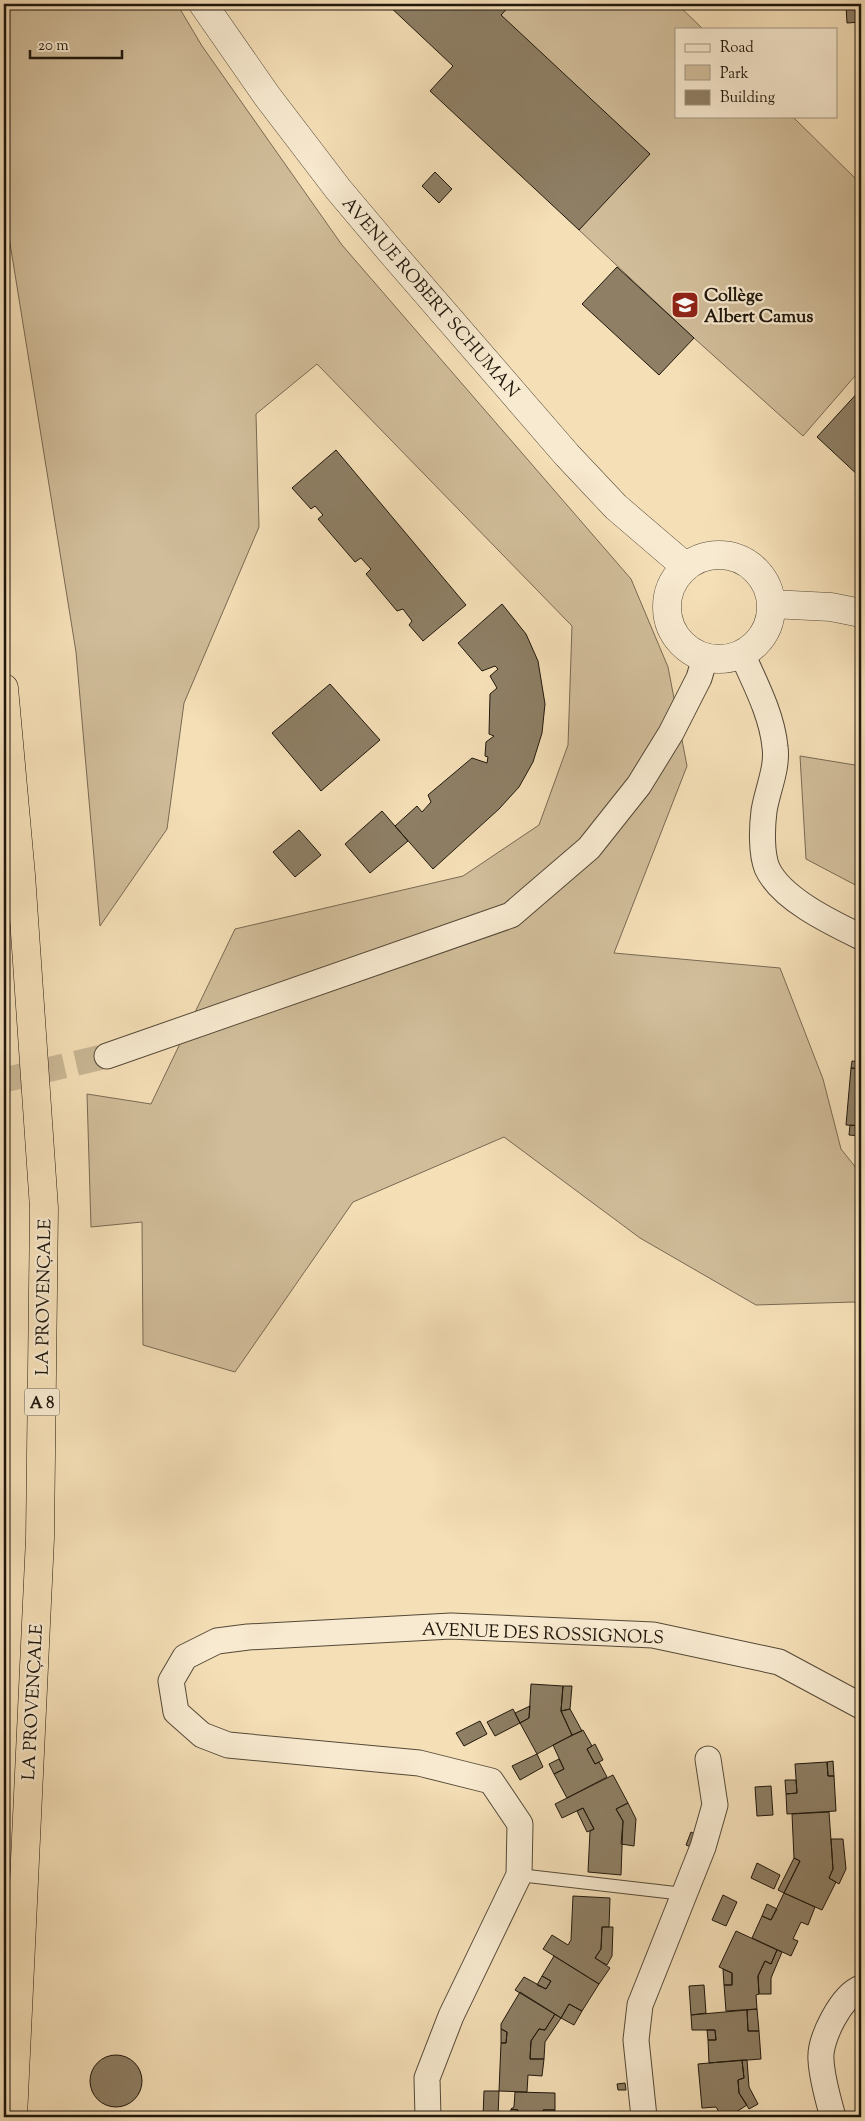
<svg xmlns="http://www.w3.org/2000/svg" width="865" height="2121" viewBox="0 0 865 2121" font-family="'Sorts Mill Goudy',serif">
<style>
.green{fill:#d1bd9a;stroke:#786a53}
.building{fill:#8e7f65;stroke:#1f170c}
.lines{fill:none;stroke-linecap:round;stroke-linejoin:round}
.minor-tunnel{stroke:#cab795;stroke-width:25;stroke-dasharray:25 12;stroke-linecap:butt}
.service-casing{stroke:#544937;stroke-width:14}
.minor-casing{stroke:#544937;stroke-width:27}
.tertiary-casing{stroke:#544937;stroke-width:29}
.motorway-casing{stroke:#1f170c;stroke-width:29}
.service{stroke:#f8ead0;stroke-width:12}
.minor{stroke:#f8ead0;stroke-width:25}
.tertiary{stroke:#f8ead0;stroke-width:28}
.motorway{stroke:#f5dfb7;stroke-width:28}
.labels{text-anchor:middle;stroke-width:4.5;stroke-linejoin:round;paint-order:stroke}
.shield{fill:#f8ead0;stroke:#605647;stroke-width:1}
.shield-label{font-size:16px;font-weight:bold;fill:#1f170c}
.poi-label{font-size:18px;font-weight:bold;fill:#1f170c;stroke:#f8ead0;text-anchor:start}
.street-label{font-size:18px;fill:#1f170c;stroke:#f8ead0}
</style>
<rect width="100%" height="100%" fill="#f5dfb7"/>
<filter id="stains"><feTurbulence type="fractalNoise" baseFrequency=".004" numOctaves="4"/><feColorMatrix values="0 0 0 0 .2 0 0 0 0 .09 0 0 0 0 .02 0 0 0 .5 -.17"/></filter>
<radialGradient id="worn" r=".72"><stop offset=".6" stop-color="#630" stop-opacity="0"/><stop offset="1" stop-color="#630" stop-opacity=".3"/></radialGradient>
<path class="green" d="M 4,4 L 177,4 L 202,46 L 342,245 L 631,579 L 668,667 L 687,766 L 614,953 L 780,968 L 823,1079 L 841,1149 L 861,1174 L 861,1307 L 854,1302 L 756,1305 L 640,1238 L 504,1137 L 353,1202 L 235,1372 L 143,1345 L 142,1222 L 91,1227 L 87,1094 L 151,1104 L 235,929 L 463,876 L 539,825 L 568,745 L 572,626 L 317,364 L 256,414 L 259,527 L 184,703 L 167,829 L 100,926 L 76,652 L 4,206 Z
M 511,4 L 677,4 L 703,29 L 676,29 L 676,116 L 792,116 L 861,184 L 861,369 L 803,436 L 694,338 L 579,230 L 501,15 Z
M 800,756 L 861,766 L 861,888 L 806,859 Z"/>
<path class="building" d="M 387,4 L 511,4 L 501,15 L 650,154 L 579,230 L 430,91 L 453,66 Z
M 844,4 L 861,4 L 861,22 L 847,23 L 846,6 Z
M 435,172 L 452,189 L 439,203 L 422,186 Z
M 617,267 L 694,338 L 659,375 L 582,304 Z
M 861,389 L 861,478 L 817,437 Z
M 336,450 L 466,605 L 423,641 L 409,625 L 412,621 L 403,609 L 397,611 L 366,574 L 371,569 L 361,558 L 355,562 L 318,519 L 323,515 L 315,506 L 311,509 L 292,488 Z
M 502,604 L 526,634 L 538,661 L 545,704 L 542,733 L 533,762 L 519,787 L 499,809 L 433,869 L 395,826 L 417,806 L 422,812 L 431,802 L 428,795 L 472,758 L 487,763 L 488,757 L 485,756 L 486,742 L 494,736 L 489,734 L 490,694 L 497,688 L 490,676 L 498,669 L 495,666 L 482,671 L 458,643 Z
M 330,684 L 380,740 L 321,791 L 272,733 Z
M 382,811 L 408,841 L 370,873 L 345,844 Z
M 299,830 L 321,855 L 295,877 L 273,852 Z
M 852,1061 L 861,1062 L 861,1069 L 851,1068 Z
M 851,1068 L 861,1069 L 861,1126 L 846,1125 Z
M 850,1125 L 861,1126 L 861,1136 L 849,1135 Z
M 531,1684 L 563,1686 L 561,1711 L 572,1735 L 537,1754 L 520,1723 L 529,1718 Z
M 563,1686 L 572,1686 L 570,1709 L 561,1711 Z
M 530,1706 L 529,1718 L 520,1723 L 515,1713 Z
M 513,1709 L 520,1723 L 495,1736 L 487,1722 Z
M 570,1709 L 582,1731 L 572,1735 L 561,1711 Z
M 480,1721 L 487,1734 L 464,1746 L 456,1733 Z
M 583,1730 L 592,1746 L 587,1749 L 595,1764 L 599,1762 L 607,1777 L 567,1798 L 554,1774 L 564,1769 L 553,1745 Z
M 595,1744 L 603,1760 L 595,1764 L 587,1749 Z
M 537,1754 L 543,1767 L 520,1780 L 512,1766 Z
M 559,1759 L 564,1769 L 554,1774 L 549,1764 Z
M 833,1761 L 834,1776 L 828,1776 L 827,1762 Z
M 827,1762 L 828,1776 L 834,1776 L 836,1811 L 787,1814 L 786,1794 L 797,1793 L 795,1764 Z
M 613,1775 L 628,1803 L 616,1809 L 623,1821 L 621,1875 L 588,1872 L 590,1831 L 594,1829 L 583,1808 L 562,1818 L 555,1804 Z
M 785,1780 L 796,1780 L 797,1793 L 786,1794 Z
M 771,1786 L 773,1815 L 757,1816 L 755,1787 Z
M 628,1803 L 636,1819 L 634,1846 L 621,1844 L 623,1821 L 616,1809 Z
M 583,1808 L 594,1829 L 587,1832 L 577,1811 Z
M 829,1812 L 833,1869 L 829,1878 L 836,1882 L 822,1910 L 784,1893 L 800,1861 L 794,1858 L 792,1814 Z
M 691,1832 L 697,1835 L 691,1847 L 686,1845 Z
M 831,1839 L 843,1839 L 846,1869 L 839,1884 L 829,1878 L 833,1869 Z
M 794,1858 L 800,1861 L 784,1893 L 778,1890 Z
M 757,1863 L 780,1875 L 774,1889 L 751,1878 Z
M 784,1893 L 815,1907 L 808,1925 L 801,1922 L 793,1939 L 798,1941 L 791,1956 L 752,1938 L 762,1916 L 771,1920 Z
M 723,1895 L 737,1902 L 726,1926 L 712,1920 Z
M 573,1896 L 610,1898 L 609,1927 L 602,1927 L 601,1949 L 595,1958 L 610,1968 L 599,1984 L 543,1949 L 552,1935 L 568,1945 L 571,1940 Z
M 767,1904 L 777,1909 L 771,1920 L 762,1916 Z
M 602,1927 L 613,1927 L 612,1956 L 607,1965 L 595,1958 L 601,1949 Z
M 736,1931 L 777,1950 L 771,1964 L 765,1961 L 758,1976 L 759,1994 L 756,1995 L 757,2009 L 726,2011 L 724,1985 L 732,1985 L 732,1973 L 719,1967 Z
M 777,1950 L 782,1952 L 771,1978 L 771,1994 L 759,1994 L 758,1976 L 765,1961 L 771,1964 Z
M 554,1956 L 599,1984 L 582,2011 L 569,2004 L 561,2018 L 515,1990 L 524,1977 L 546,1989 L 551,1981 L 542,1976 Z
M 723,1969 L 732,1973 L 732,1985 L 724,1985 Z
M 542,1976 L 551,1981 L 546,1989 L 537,1985 Z
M 704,1985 L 706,2013 L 691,2015 L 689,1986 Z
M 520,1992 L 555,2014 L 545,2030 L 539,2029 L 531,2041 L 530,2059 L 544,2059 L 542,2076 L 528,2075 L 527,2092 L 499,2091 L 501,2043 L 506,2043 L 507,2032 L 501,2029 L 501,2024 Z
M 569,2004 L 582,2011 L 574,2025 L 561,2018 Z
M 757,2009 L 759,2031 L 748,2031 L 747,2010 Z
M 747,2010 L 748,2031 L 759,2031 L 761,2059 L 709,2063 L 708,2040 L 716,2040 L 715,2030 L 692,2030 L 691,2015 Z
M 555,2014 L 561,2018 L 545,2042 L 544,2059 L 530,2059 L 531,2041 L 539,2029 L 545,2030 Z
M 501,2029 L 507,2032 L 506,2043 L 501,2043 Z
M 707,2030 L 715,2030 L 716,2040 L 708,2040 Z
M90 2081a26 26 0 1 1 52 0a26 26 0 1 1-52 0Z
M 742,2060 L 744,2078 L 738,2080 L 739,2093 L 747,2105 L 728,2117 L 722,2117 L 716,2107 L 702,2108 L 698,2064 Z
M 742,2060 L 747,2060 L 749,2087 L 758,2104 L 749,2109 L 739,2093 L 738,2080 L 744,2078 Z
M 861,2067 L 861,2086 L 857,2068 Z
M 625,2083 L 626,2090 L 618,2090 L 617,2084 Z
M 484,2091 L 499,2091 L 498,2117 L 483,2117 Z
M 515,2092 L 555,2093 L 555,2110 L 543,2110 L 543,2117 L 517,2117 L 518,2110 L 511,2109 L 514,2107 Z
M 511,2109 L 518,2110 L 517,2117 L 510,2117 Z
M 543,2110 L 555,2110 L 554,2117 L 543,2117 Z"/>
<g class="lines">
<path class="minor-tunnel" d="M 4,1080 L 107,1056"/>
<defs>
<path id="service" d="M 519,1875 L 684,1894"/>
<path id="minor" d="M 742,654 C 755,683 772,715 775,747 C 778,768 767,791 764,811 C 762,827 761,853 767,868 C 781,899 832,923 861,937
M 107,1056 L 511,915 L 589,848 L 639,785 L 671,733 L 699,678 L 705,658
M 428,2117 L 427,2078 L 451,2016 L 519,1875 L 520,1824 L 491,1781 L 419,1763 L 228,1745 L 202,1735 L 176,1712 L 171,1681 L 185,1657 L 217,1641 L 248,1637 L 451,1626 L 653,1635 L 779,1662 L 861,1706
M 644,2117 L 636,2040 L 640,2005 L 703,1847 L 715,1805 L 708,1759
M 833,2117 C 828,2099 822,2079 821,2060 C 819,2039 842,1995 861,1988"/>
<path id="tertiary" d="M 203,4 L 267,96 L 338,189 L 392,253 L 567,455 L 616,507 L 686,567
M667 607a52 52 0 1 1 104 0a52 52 0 1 1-104 0Z
M 771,604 L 831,607 L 861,613"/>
<path id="motorway" d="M 4,688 L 21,875 L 44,1208 L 40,1538 L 13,2117"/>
</defs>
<use href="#service" class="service-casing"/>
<use href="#minor" class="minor-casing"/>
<use href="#tertiary" class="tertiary-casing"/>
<use href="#motorway" class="motorway-casing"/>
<use href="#service" class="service"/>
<use href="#minor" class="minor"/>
<use href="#tertiary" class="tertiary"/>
<use href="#motorway" class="motorway"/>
</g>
<defs>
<symbol id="school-square" viewBox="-11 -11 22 22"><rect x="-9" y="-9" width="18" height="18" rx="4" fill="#8f2418" stroke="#f8ead0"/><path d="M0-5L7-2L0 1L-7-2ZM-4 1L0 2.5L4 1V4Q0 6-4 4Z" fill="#fff"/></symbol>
</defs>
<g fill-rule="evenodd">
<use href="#school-square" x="669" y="289" width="32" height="32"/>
</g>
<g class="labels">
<rect class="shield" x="24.5" y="1388.5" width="35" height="27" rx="4"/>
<g class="shield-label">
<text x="42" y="1408">A 8</text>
</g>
<g class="poi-label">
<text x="704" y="301">Collège<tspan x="704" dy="21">Albert Camus</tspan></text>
</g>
<g class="street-label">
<text transform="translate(431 297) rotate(49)" y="6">AVENUE ROBERT SCHUMAN</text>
<text transform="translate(43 1297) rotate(-89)" y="6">LA PROVENÇALE</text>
<text transform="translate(543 1633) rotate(2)" y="6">AVENUE DES ROSSIGNOLS</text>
<text transform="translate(32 1702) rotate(-87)" y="6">LA PROVENÇALE</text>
</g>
</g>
<rect width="865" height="2121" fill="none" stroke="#f5dfb7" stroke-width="20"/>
<rect x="5" y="5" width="855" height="2111" fill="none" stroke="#1f170c" stroke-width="2.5"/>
<rect x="10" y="10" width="845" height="2101" fill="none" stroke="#1f170c"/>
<rect x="675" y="28" width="162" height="90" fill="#f8ead0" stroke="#a19682"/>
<rect x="685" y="44" width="25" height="8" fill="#f8ead0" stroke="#a19682"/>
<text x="720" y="52" font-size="15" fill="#1f170c">Road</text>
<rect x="685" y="65" width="25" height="15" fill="#d1bd9a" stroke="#a19682"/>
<text x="720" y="78" font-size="15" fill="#1f170c">Park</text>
<rect x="685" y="90" width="25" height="15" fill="#8e7f65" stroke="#a19682"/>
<text x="720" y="102" font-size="15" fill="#1f170c">Building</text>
<path d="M30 50v8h92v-8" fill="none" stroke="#1f170c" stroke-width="2.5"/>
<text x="38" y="50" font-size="15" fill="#1f170c" stroke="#f8ead0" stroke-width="4" paint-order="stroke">20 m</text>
<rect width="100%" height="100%" filter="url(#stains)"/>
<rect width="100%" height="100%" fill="url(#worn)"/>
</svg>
